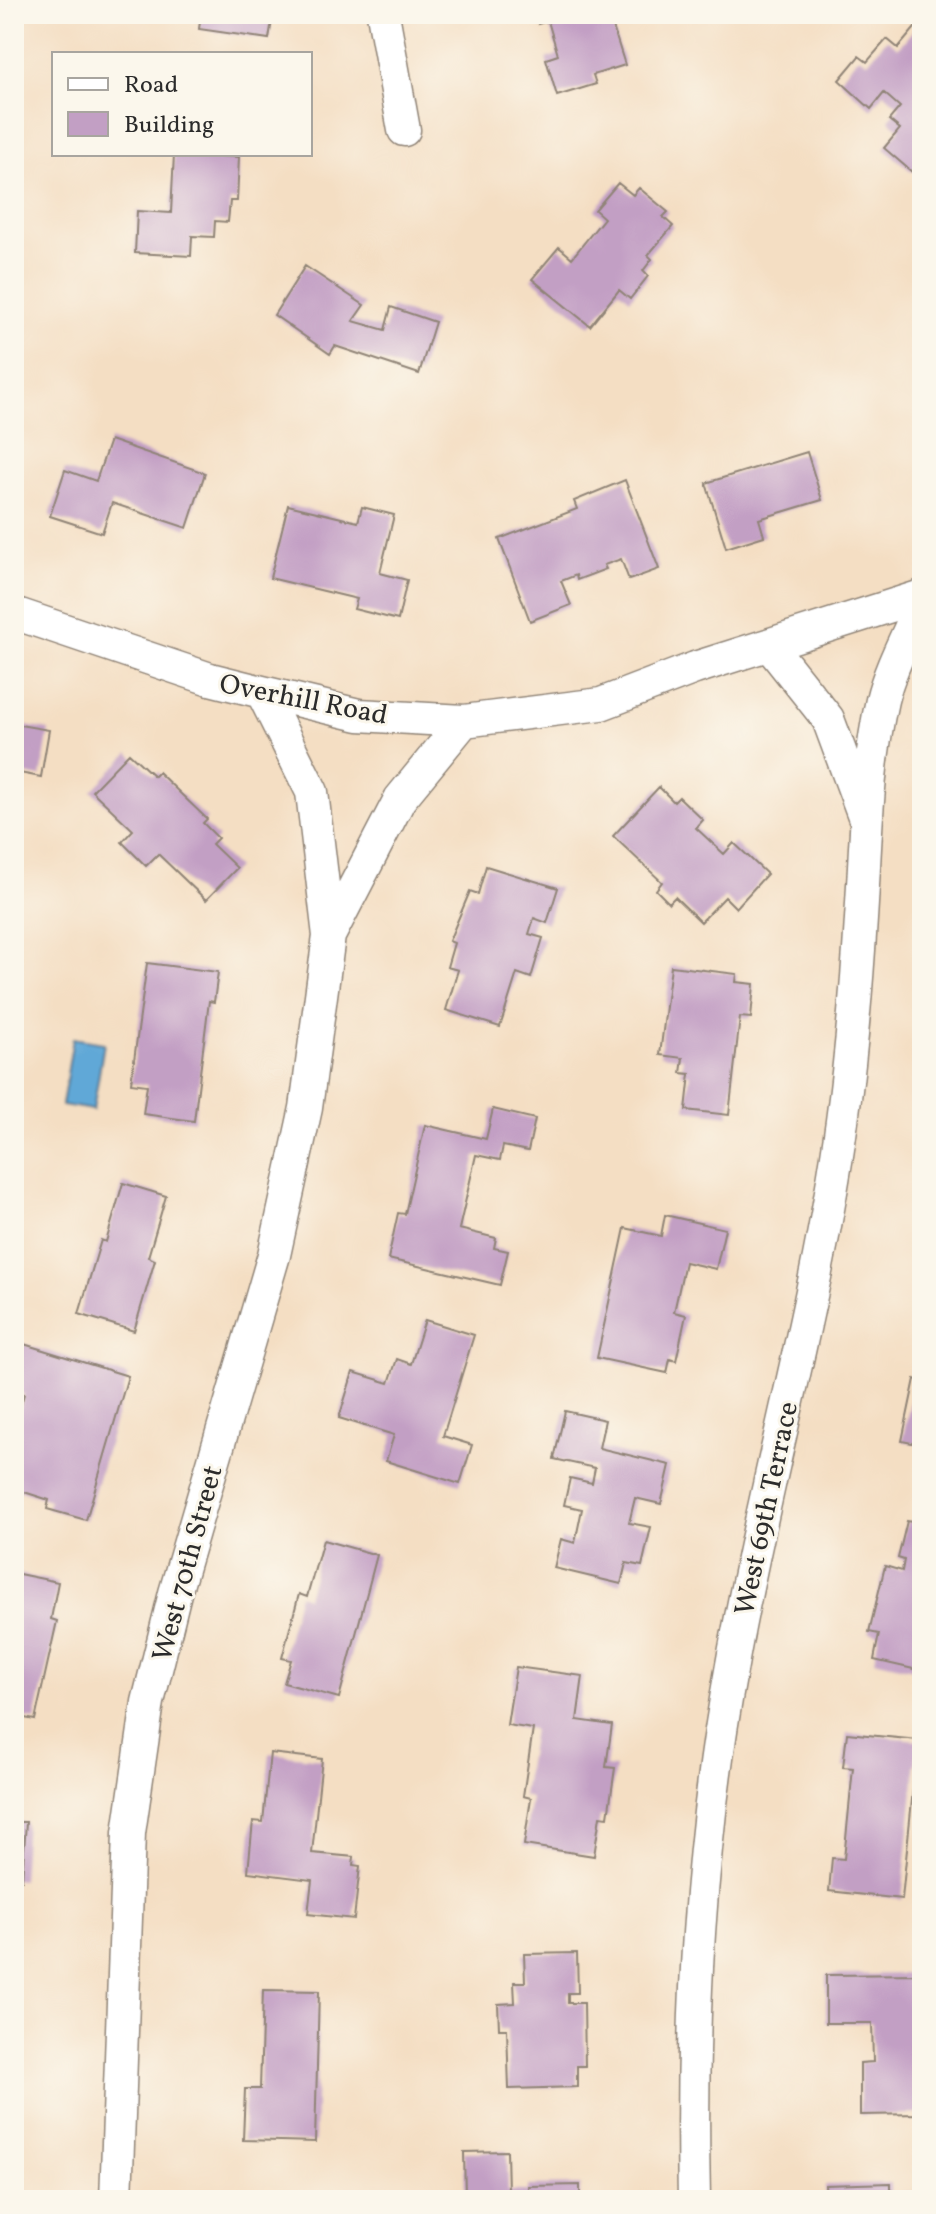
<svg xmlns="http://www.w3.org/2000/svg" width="936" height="2214" viewBox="0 0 936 2214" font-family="Vollkorn,serif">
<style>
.water{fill:#61a8d7;stroke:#466a81;stroke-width:2}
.building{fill:#c29fc4}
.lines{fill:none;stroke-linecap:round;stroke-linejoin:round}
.street-casing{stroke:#908477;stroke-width:35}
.street{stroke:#fff;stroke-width:32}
.labels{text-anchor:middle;stroke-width:6;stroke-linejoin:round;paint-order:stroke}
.street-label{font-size:28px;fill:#2b2b2b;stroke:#fbf7ec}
</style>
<rect width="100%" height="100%" fill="#fbf7ec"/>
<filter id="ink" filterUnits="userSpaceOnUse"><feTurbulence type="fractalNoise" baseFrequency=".0125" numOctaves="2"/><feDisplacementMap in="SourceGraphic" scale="16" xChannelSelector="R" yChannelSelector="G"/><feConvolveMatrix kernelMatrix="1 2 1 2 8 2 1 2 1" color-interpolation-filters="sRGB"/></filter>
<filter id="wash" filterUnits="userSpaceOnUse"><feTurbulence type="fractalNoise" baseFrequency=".006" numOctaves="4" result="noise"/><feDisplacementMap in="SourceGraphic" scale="32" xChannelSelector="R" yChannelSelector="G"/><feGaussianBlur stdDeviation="1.8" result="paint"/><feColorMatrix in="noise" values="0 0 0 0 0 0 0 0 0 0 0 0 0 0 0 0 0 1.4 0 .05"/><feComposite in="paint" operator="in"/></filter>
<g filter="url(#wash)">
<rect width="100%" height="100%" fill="#f4dec3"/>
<path class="water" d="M 73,1038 L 104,1043 L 93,1110 L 62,1105 Z"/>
<g id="blocks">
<path class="building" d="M 201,14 L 273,14 L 269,39 L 199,29 Z
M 535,14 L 609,14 L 625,65 L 593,75 L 596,84 L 557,96 L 546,59 L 558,55 L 548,21 L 538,24 Z
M 919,23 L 922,26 L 922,160 L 912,172 L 884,148 L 900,129 L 889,120 L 900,107 L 884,93 L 871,109 L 839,80 L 859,56 L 867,62 L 887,39 L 898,48 Z
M 174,154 L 239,157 L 237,201 L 230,201 L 228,222 L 215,221 L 214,237 L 192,236 L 191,256 L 135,253 L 137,211 L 171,213 Z
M 618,183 L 633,195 L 639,188 L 668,212 L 663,217 L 673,226 L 648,255 L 652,259 L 643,271 L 648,276 L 630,299 L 619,290 L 590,326 L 532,279 L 559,247 L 572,258 L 604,218 L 595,210 Z
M 305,266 L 364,305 L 353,321 L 385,330 L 391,307 L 435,322 L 419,374 L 335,346 L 330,354 L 274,315 Z
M 14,386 L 22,410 L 16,410 L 20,424 L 14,426 Z
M 110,440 L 205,473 L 187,528 L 112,503 L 102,533 L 50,516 L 65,470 L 96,481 Z
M 807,452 L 822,500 L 759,519 L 764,536 L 726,548 L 706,483 Z
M 625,480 L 659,569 L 629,580 L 621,559 L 604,565 L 606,569 L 577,580 L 576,575 L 561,581 L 571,605 L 530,621 L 499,539 L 577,509 L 574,501 Z
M 288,505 L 358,522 L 362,507 L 394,515 L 380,573 L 407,580 L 398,620 L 354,609 L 357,599 L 270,578 Z
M 14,724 L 49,730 L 41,777 L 14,772 Z
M 129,753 L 154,776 L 158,772 L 207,819 L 203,823 L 218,838 L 212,844 L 237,868 L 206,900 L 158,854 L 146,866 L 122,842 L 133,830 L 92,791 Z
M 659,787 L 674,802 L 679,797 L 703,820 L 696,828 L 724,854 L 734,843 L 767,874 L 736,908 L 725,897 L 701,922 L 675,897 L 669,903 L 656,890 L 662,882 L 613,836 Z
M 486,866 L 558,888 L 547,923 L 534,918 L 529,934 L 543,938 L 531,978 L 517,973 L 500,1027 L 446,1010 L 458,970 L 447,967 L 454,943 L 449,941 L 470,891 L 478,894 Z
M 147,963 L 218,972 L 214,1002 L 209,1001 L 194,1121 L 143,1114 L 147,1085 L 131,1083 Z
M 671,966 L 737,974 L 736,982 L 754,984 L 751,1018 L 740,1017 L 729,1115 L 686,1110 L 690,1074 L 681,1073 L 683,1058 L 660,1055 Z
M 493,1109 L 535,1119 L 528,1151 L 503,1146 L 500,1160 L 476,1155 L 459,1229 L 496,1238 L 494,1248 L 508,1251 L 500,1285 L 388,1259 L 398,1213 L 405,1214 L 425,1125 L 486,1139 Z
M 123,1183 L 166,1196 L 148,1257 L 155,1260 L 134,1331 L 79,1314 L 101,1240 L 106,1242 Z
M 665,1215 L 725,1229 L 716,1269 L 685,1262 L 674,1312 L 686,1315 L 676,1361 L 670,1359 L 667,1373 L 597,1358 L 625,1228 L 661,1236 Z
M 425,1320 L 474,1335 L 443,1436 L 472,1445 L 460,1484 L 386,1461 L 394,1435 L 339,1418 L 353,1372 L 389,1383 L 397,1359 L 411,1364 Z
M 14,1341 L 128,1376 L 86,1520 L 47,1509 L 49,1500 L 18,1490 L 14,1502 L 14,1429 L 24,1394 L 14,1391 Z
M 915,1379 L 922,1381 L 922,1445 L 902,1441 Z
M 565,1411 L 605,1420 L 599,1448 L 670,1465 L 661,1504 L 635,1498 L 629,1523 L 651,1527 L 642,1566 L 626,1563 L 621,1584 L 554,1568 L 561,1539 L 575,1543 L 582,1509 L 564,1505 L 570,1478 L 592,1483 L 595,1468 L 554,1459 Z
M 907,1521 L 922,1524 L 922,1671 L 874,1660 L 879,1634 L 869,1632 L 885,1566 L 902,1571 L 904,1560 L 898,1558 Z
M 323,1540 L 377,1555 L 339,1698 L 284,1683 L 291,1660 L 282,1658 L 299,1594 L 307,1597 Z
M 14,1573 L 58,1582 L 51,1619 L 57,1621 L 35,1720 L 14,1716 Z
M 516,1667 L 583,1676 L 577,1720 L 612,1725 L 606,1767 L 615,1768 L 608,1817 L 600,1816 L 594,1856 L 524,1845 L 531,1798 L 523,1796 L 533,1729 L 507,1725 Z
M 847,1733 L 918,1740 L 902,1899 L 829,1891 L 832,1858 L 844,1859 L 853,1768 L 843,1767 Z
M 270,1753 L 322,1759 L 312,1853 L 354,1857 L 353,1865 L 360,1866 L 354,1919 L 308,1914 L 312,1880 L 248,1872 L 253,1821 L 263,1822 Z
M 14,1822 L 26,1822 L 22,1880 L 14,1879 Z
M 577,1953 L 578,1993 L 568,1993 L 568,2003 L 584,2003 L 585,2066 L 577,2066 L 577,2087 L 509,2089 L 507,2029 L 499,2029 L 498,2004 L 515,2003 L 514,1982 L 525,1982 L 524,1954 Z
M 922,1974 L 922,2114 L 860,2115 L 860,2063 L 873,2062 L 872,2023 L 826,2023 L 826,1975 Z
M 263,1990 L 319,1991 L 315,2142 L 243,2140 L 245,2089 L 260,2089 Z
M 507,2151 L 508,2191 L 528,2191 L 528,2186 L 580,2185 L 580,2200 L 496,2200 L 496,2195 L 465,2195 L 464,2152 Z
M 891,2183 L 891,2200 L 826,2200 L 825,2185 Z
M 901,2192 L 922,2192 L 922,2200 L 901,2200 Z
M 242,2193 L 309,2195 L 309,2200 L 241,2200 Z"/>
</g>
</g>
<g filter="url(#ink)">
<use href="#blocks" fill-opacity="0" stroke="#908477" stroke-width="2"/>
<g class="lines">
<defs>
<path id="street" d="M 383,14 L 404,130
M 14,613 L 210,679 L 254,690 L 359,715 L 464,721 L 601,704 L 695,668 L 922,596
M 770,646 L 828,719 L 864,816
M 262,692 L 312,792 L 329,936
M 116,2200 L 129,1833 L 148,1702 L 175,1593 L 274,1255 L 306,1108 L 329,936 L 400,799 L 464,721
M 694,2200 C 690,2018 699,1844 732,1665 C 764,1483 817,1305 842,1121 C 851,1055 857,986 861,919 C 866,845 866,772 882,700 C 890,667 909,633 922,602"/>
</defs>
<use href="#street" class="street-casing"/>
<use href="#street" class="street"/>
</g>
</g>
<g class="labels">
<g class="street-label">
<text transform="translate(304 698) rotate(11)" y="10">Overhill Road</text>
<text transform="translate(765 1508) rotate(-78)" y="10">West 69th Terrace</text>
<text transform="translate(186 1563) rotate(-75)" y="10">West 70th Street</text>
</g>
</g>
<rect width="936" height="2214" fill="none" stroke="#fbf7ec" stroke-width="48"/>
<rect x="52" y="52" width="260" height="104" fill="#fbf7ec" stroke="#a8a59f" stroke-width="2"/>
<rect x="68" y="78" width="40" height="12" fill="#ffffff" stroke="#a8a59f" stroke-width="2"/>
<text x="124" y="92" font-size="24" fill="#2b2b2b">Road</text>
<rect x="68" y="112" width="40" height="24" fill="#c29fc4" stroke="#a8a59f" stroke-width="2"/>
<text x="124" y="132" font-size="24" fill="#2b2b2b">Building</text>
</svg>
